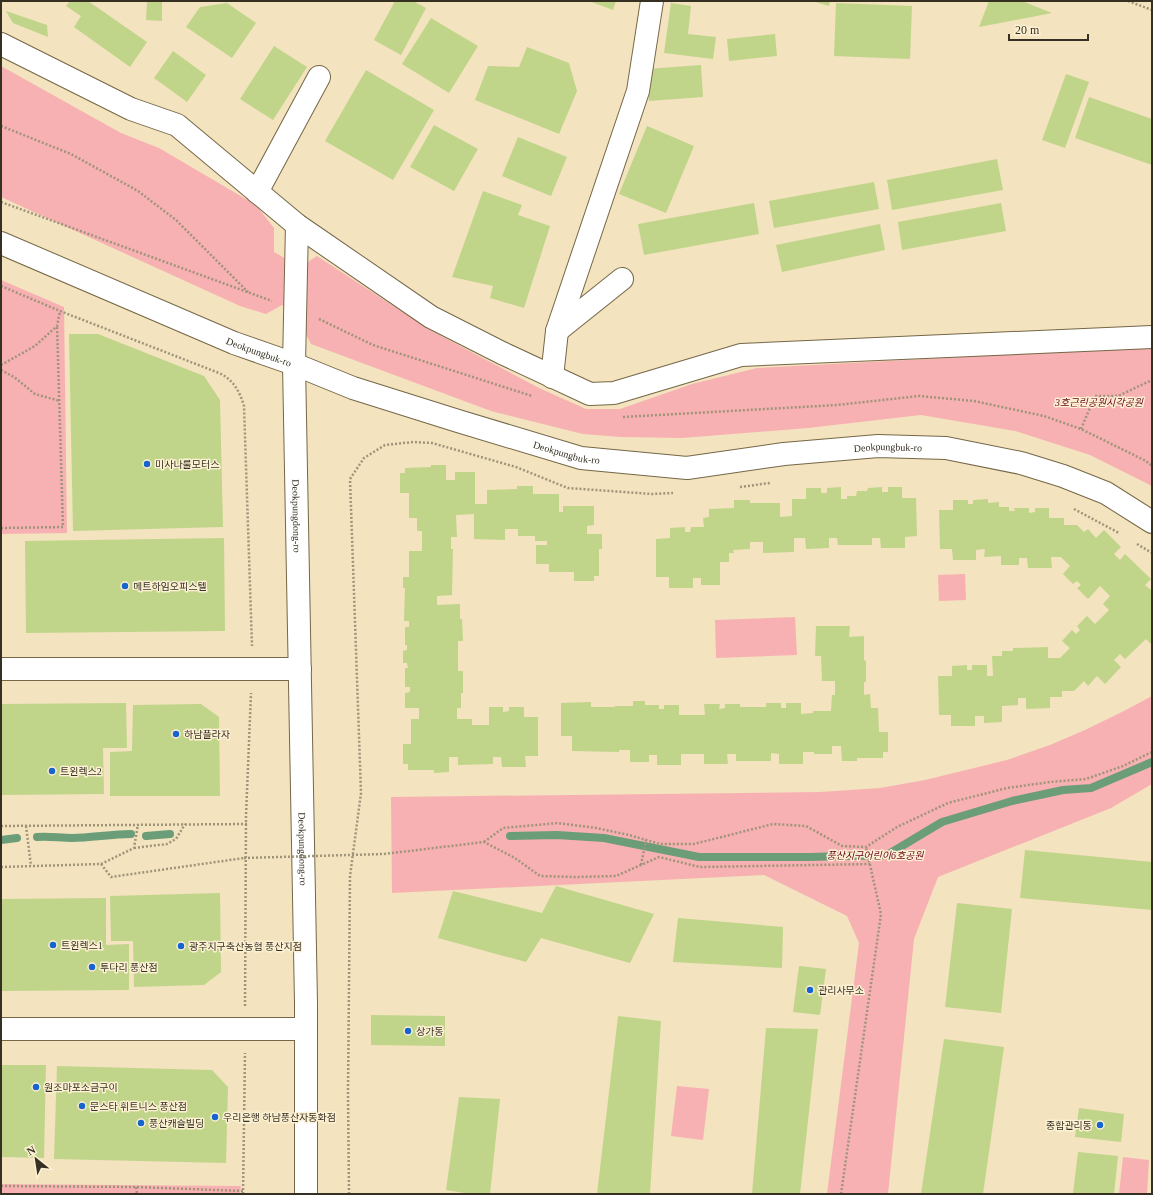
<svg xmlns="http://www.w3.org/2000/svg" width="1153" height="1195" viewBox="0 0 1153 1195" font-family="'Times New Roman','Noto Sans KR',serif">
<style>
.green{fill:#f8b1b2}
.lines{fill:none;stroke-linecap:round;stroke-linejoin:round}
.stream{stroke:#6a9d78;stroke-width:8}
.building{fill:#c0d58a}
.minor-casing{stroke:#756747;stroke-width:24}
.path{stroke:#9f947a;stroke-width:2.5;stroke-dasharray:2 2;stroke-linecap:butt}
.minor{stroke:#fff;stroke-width:22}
.path-bridge{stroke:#9f947a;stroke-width:2.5;stroke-dasharray:2 2;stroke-linecap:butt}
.poi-dot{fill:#1764ce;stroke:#fdf1d4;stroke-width:1.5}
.labels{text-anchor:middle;stroke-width:3;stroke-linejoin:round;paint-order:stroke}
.street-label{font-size:10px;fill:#363022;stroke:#fdf1d4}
.park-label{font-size:10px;font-style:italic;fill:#650017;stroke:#fdf1d4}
.poi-label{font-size:10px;fill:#363022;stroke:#fdf1d4;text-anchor:start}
</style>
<rect width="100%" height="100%" fill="#f3e3bf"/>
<path class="green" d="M 1,66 L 121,133 L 159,148 L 256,205 L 274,228 L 274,252 L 300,267 L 317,256 L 430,330 L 539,388 L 586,409 L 620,409 L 692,384 L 757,368 L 1152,347 L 1152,486 L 1090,455 L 1015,431 L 921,415 L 808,428 L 682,438 L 621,437 L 583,434 L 491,411 L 311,344 L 298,319 L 282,305 L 266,314 L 240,306 L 1,197 Z
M 1,280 L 64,307 L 67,533 L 1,534 Z
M 965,574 L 966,600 L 939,601 L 938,575 Z
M 795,617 L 797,655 L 716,658 L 715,620 Z
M 1152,696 L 1152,784 L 1111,808 L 938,877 L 914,939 L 888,1194 L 827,1194 L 859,943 L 847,916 L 764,875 L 392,893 L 391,797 L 820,792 L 880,788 L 925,780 L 1007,760 L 1050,745 L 1085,730 L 1124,711 Z
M 677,1086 L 709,1089 L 703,1140 L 671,1136 Z
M 1123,1157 L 1149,1160 L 1147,1194 L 1119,1194 Z
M 1,1184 L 241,1186 L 240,1194 L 1,1194 Z"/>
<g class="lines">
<path class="stream" d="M 146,836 L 170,834
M 510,836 L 557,835 L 604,838 L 699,857 L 809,857 L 887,855 L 942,822 L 1012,801 L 1063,790 L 1091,788 L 1152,762
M 37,837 C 49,836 60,838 72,838 C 91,838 111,834 131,834
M 1,840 L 17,838"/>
</g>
<path class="building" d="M 70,1 L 88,1 L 147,42 L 130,67 L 74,27 L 81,16 L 66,6 Z
M 147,1 L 162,1 L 162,21 L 146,20 Z
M 395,1 L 413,1 L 426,8 L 401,55 L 374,40 Z
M 589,1 L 616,1 L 613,10 Z
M 812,1 L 830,1 L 829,6 Z
M 989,1 L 1022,1 L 1052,13 L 979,27 Z
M 227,3 L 256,23 L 232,58 L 186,27 L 200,7 Z
M 671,3 L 691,6 L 688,34 L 716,37 L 713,59 L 664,53 Z
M 836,3 L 912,6 L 910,59 L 834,56 Z
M 6,11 L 47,25 L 48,37 L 13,23 Z
M 431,18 L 478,46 L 449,93 L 402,64 Z
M 775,34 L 777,56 L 729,61 L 727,39 Z
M 274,46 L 307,67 L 273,120 L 240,99 Z
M 527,47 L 569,63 L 577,91 L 559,134 L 475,100 L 488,66 L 519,67 Z
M 173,51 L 206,75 L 187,102 L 154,78 Z
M 701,65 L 703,97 L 649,101 L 647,69 Z
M 366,70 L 434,110 L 393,180 L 325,141 Z
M 1066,74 L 1089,82 L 1065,148 L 1042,140 Z
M 1089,97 L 1152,119 L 1152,165 L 1075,138 Z
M 434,125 L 478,149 L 454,191 L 410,167 Z
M 647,126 L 694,146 L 666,213 L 619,194 Z
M 518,137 L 567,157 L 551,196 L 502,176 Z
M 997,159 L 1003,190 L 892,210 L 887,180 Z
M 874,182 L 879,209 L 774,228 L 769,201 Z
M 483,191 L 522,205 L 518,215 L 550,226 L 524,308 L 490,298 L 493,286 L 452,277 Z
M 754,203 L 759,234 L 644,255 L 638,224 Z
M 1001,203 L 1006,231 L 902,250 L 898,222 Z
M 880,224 L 885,250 L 782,272 L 776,245 Z
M 69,334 L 98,334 L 204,376 L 220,400 L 223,527 L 73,531 Z
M 431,465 L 446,465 L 446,480 L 455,480 L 455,472 L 475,472 L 475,504 L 487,504 L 487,490 L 517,489 L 517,486 L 533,486 L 533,494 L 559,494 L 559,512 L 563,512 L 563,506 L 594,506 L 594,525 L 587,526 L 587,534 L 602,534 L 602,549 L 599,549 L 599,576 L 594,576 L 594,581 L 574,581 L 574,572 L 549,572 L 549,564 L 536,564 L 536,545 L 547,545 L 547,541 L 535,541 L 535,536 L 518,536 L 518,529 L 505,529 L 505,540 L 474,539 L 474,514 L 456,515 L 457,537 L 451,537 L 451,549 L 453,549 L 452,595 L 437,596 L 437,605 L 460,604 L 460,619 L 462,619 L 463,641 L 458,641 L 458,671 L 463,671 L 463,693 L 461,693 L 461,708 L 457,708 L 457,719 L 472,719 L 472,725 L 489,725 L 489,707 L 503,707 L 503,712 L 509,711 L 509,707 L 524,707 L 524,717 L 538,717 L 538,756 L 525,756 L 526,767 L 502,767 L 501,757 L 493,757 L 493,764 L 458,765 L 458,757 L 449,757 L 449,772 L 434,773 L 434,770 L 408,770 L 408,764 L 403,764 L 403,744 L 411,744 L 411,719 L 419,719 L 419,708 L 405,708 L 405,693 L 410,692 L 410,687 L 405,687 L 405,668 L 408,668 L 407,663 L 403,663 L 403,651 L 407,650 L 407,645 L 405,645 L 405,627 L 409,627 L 409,621 L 404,621 L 405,588 L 403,588 L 403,577 L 409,577 L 409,551 L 422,551 L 422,531 L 417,531 L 417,518 L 409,518 L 409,493 L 400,493 L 400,473 L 405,473 L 405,468 L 431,467 Z
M 841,487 L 841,499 L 847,499 L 847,496 L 856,496 L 857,491 L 867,491 L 868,488 L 882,487 L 882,492 L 888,492 L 888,487 L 902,487 L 902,498 L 916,498 L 917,536 L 905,537 L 905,548 L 881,548 L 880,538 L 872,538 L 872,545 L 838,545 L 837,538 L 829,538 L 829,548 L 806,549 L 805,538 L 794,538 L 794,552 L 763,553 L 763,542 L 750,542 L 750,549 L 733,550 L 734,553 L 729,553 L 729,562 L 720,562 L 720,585 L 701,585 L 701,578 L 693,578 L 693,588 L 669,588 L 669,577 L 656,577 L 656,539 L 670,538 L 670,528 L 685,527 L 685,532 L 690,532 L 691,527 L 704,527 L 703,518 L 709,517 L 709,509 L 734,508 L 734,500 L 750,500 L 750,503 L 780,503 L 780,517 L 792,516 L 792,499 L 806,499 L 806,488 L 821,488 L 821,493 L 827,493 L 827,488 Z
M 988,499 L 988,503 L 999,502 L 999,507 L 1009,507 L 1009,511 L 1015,511 L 1014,508 L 1029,508 L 1029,513 L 1035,512 L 1035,508 L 1049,508 L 1049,518 L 1064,518 L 1064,525 L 1077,525 L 1084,532 L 1088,529 L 1096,538 L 1104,530 L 1121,547 L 1114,554 L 1120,560 L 1125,554 L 1151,579 L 1145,585 L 1152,591 L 1152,645 L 1146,639 L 1125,659 L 1120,654 L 1114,660 L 1121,667 L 1105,684 L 1097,676 L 1088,686 L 1084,681 L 1074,691 L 1062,691 L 1062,697 L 1050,697 L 1050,708 L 1026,709 L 1026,698 L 1018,698 L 1018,705 L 1002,706 L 1002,722 L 984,723 L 984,716 L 975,716 L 975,726 L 951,726 L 951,715 L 939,715 L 938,676 L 952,676 L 952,666 L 967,665 L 967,670 L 972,670 L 972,665 L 987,665 L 987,676 L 993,676 L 992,656 L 1002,656 L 1002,651 L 1013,651 L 1013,648 L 1048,647 L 1048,658 L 1060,658 L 1070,648 L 1062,641 L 1072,630 L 1076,634 L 1080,630 L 1077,626 L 1087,616 L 1095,624 L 1109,610 L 1103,604 L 1110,596 L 1100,586 L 1088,599 L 1077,588 L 1081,585 L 1077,581 L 1073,584 L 1063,574 L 1070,566 L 1061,557 L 1051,557 L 1052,568 L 1028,568 L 1027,558 L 1019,558 L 1019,565 L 1001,565 L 1001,556 L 984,557 L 985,549 L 976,550 L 976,560 L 953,560 L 952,549 L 940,549 L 939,510 L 953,510 L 953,500 L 968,500 L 968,504 L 973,504 L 973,500 Z
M 224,538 L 225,631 L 26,633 L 25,541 Z
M 816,626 L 850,626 L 849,637 L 864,636 L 864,660 L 866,661 L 866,682 L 864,682 L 864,695 L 870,694 L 871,708 L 878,708 L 879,732 L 888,732 L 888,752 L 883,752 L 883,758 L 857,758 L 857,761 L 842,761 L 841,746 L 832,746 L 832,754 L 814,754 L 814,752 L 803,752 L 803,764 L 779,764 L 779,754 L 771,753 L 771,761 L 736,761 L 736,754 L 727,754 L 728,764 L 704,764 L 704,754 L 681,754 L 681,765 L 657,765 L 657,755 L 649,755 L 649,762 L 630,762 L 630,750 L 619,750 L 619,752 L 572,751 L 572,736 L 561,736 L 561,703 L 591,702 L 591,707 L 615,707 L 615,706 L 633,706 L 633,701 L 645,701 L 645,705 L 659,705 L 659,709 L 664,709 L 664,705 L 679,705 L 679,715 L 705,715 L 704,704 L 720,704 L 719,709 L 725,708 L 725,704 L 740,704 L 740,707 L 766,707 L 766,703 L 781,703 L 781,708 L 786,708 L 786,703 L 801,703 L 801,714 L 813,713 L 813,711 L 831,711 L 832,695 L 835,695 L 835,681 L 822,681 L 821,656 L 815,656 Z
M 126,703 L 127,748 L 103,748 L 104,794 L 1,795 L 1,704 Z
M 201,704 L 219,717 L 220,796 L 110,796 L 110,752 L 132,751 L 133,705 Z
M 1025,850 L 1152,862 L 1152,910 L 1020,898 Z
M 556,886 L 654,914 L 630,963 L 541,938 L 526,962 L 438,938 L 453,891 L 542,913 Z
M 220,893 L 221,972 L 204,985 L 134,987 L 133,941 L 111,941 L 110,896 Z
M 106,898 L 106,945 L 129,944 L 129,990 L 1,991 L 1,899 Z
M 957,903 L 1012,909 L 1001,1013 L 945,1007 Z
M 678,918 L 783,927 L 782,968 L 673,962 Z
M 799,966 L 826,969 L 820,1015 L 793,1012 Z
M 371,1015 L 445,1016 L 445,1046 L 371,1045 Z
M 618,1016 L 661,1021 L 650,1194 L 597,1194 Z
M 766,1028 L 818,1029 L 800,1194 L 752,1194 Z
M 944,1039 L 1004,1047 L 983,1194 L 921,1194 Z
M 1,1065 L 46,1065 L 44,1158 L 1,1157 Z
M 57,1066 L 212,1070 L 228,1087 L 226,1163 L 54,1159 Z
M 459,1097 L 500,1099 L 490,1194 L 471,1194 L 446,1190 Z
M 1079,1108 L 1124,1114 L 1121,1142 L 1075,1137 Z
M 1078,1152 L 1118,1156 L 1114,1194 L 1073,1194 Z"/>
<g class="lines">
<defs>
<g id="minor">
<path d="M 1,44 L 131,109 L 177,125 L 297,225 L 431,317 L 502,353 L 590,394 L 614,393 L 741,355 L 1152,337"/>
<path d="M 257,192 L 319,77"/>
<path id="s1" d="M 297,225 L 294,364 L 306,1003 L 306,1194"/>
<path id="s2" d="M 1,243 L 234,343 L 294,364 L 353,388 L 458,421 L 581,458 L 687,468 L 784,454 L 878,446 L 946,448 L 1021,463 L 1063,476 L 1106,493 L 1152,522"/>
<path d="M 557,331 L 622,279"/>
<path d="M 552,377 L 557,331 L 638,91 L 652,1"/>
<path d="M 1,669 L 300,669"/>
<path d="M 1,1029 L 306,1029"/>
</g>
</defs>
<use href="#minor" class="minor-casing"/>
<path class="path" d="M 1128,1 L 1152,10
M 1,126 L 71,154 L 138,191 L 176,220 L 248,292
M 1,202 L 272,301
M 1,286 L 60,311 L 219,373 C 233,379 240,392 244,406 L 252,646
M 319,319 L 373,345 L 532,396
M 1,365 L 35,346 L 57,326 L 60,311
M 1,370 L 14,377 L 35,394 L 60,401
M 623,417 L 837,405 L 919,396 L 974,401 L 1044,416 L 1081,429 L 1146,461 L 1152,466
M 1081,429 L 1095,396 L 1118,396 L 1152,380
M 740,487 L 770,483
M 1074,509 L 1119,533
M 1,528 L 63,527 L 57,326
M 1137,544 L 1152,553
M 1,826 L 247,824
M 26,826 L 31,866
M 484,842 L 503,828 L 558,823 L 596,828 L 629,835 L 660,844 L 694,844 L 773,824 L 806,826 L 842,846 L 866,847 L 897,827 L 948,803 L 1007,788 L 1050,782 L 1086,779 L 1123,766 L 1152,752
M 134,848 L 167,844 L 176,839 L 185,824
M 384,854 L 484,842 L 515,858 L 540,876 L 576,877 L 616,876 L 659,857 L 700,867 L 871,864
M 101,864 L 111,877 L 244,858
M 641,865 L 646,840
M 1,867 L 101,864 L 134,848 L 138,824
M 245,1006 L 246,816 L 251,693
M 1,1186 L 136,1187 L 243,1191
M 136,1187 L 137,1194
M 243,1194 L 245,1053
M 349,1194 L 348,1093 L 350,876 L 361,793 L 350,479 L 364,458 L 385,445 L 413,442 L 432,443 L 516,467 L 568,488 L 652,494 L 673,493
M 841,1194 L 881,914 L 866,847"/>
<use href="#minor" class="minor"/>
<path class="path-bridge" d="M 244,858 L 384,854"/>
</g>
<g class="poi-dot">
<circle cx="147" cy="464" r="4"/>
<circle cx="125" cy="586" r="4"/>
<circle cx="176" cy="734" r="4"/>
<circle cx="52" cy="771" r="4"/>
<circle cx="53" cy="945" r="4"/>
<circle cx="181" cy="946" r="4"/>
<circle cx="92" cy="967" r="4"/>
<circle cx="810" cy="990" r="4"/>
<circle cx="408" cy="1031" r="4"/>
<circle cx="36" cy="1087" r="4"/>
<circle cx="82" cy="1106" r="4"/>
<circle cx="215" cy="1117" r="4"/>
<circle cx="141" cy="1123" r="4"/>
<circle cx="1100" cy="1125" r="4"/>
</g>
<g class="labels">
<g class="street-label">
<text dy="4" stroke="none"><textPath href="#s2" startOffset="280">Deokpungbuk-ro</textPath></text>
<text dy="4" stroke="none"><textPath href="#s2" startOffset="928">Deokpungbuk-ro</textPath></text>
<text dy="4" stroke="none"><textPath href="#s2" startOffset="604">Deokpungbuk-ro</textPath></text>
<text dy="4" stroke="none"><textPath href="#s1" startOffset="291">Deokpungdong-ro</textPath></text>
<text dy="4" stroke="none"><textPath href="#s1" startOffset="624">Deokpungdong-ro</textPath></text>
</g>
<g class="park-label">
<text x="1099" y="406">3호근린공원시각공원</text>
<text x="875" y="859">풍산지구어린이6호공원</text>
</g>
<g class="poi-label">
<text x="155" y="468">미사나룰모터스</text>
<text x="133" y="590">메트하임오피스텔</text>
<text x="184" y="738">하남플라자</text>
<text x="60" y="775">트윈렉스2</text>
<text x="61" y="949">트윈렉스1</text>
<text x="189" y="950">광주지구축산농협 풍산지점</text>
<text x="100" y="971">투다리 풍산점</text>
<text x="818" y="994">관리사무소</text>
<text x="416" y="1035">상가동</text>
<text x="44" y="1091">원조마포소금구이</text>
<text x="90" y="1110">문스타 휘트니스 풍산점</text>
<text x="223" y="1121">우리은행 하남풍산자동화점</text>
<text x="149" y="1127">풍산캐슬빌딩</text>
<text x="1092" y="1129" text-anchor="end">종합관리동</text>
</g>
</g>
<rect width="1153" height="1195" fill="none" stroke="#363022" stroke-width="4"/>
<g transform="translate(36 1159) rotate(330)" stroke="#fdf1d4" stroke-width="3" paint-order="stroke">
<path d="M0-3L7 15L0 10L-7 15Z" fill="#363022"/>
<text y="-6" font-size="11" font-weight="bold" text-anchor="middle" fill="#363022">N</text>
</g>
<path d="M1009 34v6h79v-6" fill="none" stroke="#363022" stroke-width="2"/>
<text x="1015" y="34" font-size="12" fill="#363022" stroke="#fdf1d4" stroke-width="3" paint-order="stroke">20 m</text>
</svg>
